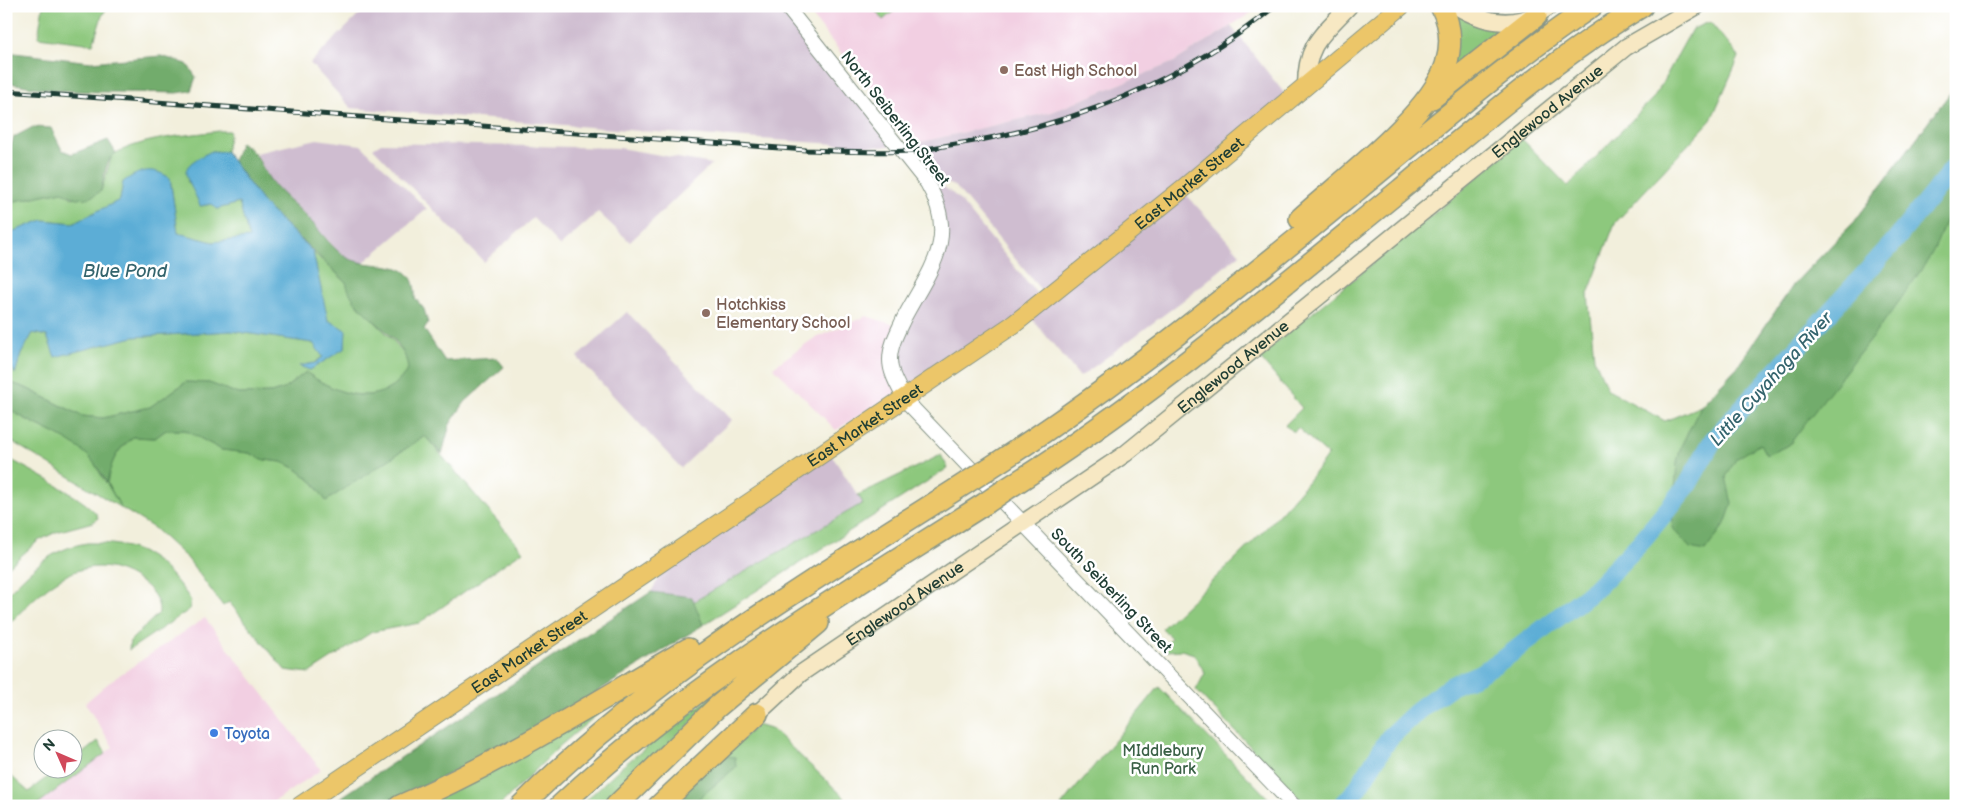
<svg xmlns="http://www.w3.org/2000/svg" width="1962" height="812" viewBox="0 0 1962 812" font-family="'Balsamiq Sans',sans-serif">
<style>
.built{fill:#f2cfe2}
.industrial{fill:#cfbdd0}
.green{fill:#8dc87d;stroke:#568258}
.forest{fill:#72ac6c;stroke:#487450}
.water{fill:#5badd6;stroke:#3d7585}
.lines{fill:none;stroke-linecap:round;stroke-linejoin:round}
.river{stroke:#5badd6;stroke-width:19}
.tertiary-casing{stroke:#889688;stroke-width:16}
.secondary-casing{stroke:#889688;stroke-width:19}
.primary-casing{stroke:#889688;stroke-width:20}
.motorway-casing{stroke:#889688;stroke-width:24}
.tertiary{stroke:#fff;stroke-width:14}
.secondary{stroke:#f7e8c3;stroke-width:16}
.primary{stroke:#ecc669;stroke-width:18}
.motorway{stroke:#ecc669;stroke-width:21}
.rail-casing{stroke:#1f3d34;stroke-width:5}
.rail{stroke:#fff;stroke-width:3;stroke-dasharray:9;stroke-linecap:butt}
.motorway-bridge-casing{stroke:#889688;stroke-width:24;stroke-linecap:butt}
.motorway-bridge{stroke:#ecc669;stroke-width:21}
.education-dot{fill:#8d6e63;stroke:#fff;stroke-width:2}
.shop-dot{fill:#3f7fe0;stroke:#fff;stroke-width:2}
.labels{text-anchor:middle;stroke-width:5;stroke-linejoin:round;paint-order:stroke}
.education-label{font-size:16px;fill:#785e54;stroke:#fff;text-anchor:start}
.street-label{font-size:16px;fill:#1f3d34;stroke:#fff}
.shop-label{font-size:16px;fill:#366cbe;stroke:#fff;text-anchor:start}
.park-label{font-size:16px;fill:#3a6046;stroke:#fff}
.water-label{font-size:18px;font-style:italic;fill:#34646d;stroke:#fff}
</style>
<rect width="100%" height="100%" fill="#fff"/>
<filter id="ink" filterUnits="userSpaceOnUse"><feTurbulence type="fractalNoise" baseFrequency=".02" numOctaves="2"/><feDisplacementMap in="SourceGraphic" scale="10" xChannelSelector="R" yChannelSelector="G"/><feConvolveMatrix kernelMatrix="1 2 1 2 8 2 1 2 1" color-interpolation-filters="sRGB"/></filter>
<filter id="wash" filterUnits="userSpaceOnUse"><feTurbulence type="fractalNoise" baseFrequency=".0096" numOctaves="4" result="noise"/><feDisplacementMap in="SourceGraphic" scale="20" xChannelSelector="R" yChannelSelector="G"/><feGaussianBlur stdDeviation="1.12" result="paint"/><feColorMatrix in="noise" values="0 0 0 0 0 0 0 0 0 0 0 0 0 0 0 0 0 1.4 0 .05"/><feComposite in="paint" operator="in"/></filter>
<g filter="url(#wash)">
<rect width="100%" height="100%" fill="#f2efdc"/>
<path class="built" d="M 804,6 L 1262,6 L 1174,62 L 1052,112 L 913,144 Z
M 866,316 L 895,325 L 898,392 L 836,430 L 773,367 L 813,339 Z
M 205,618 L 321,770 L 267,806 L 35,806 L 113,747 L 85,703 L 112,680 Z"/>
<path class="industrial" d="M 368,6 L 786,6 L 897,145 L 881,147 L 640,131 L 351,108 L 310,63 Z
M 1231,26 L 1288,98 L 1045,295 L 956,187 L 943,181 L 928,181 L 907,153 L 913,144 L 1052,112 L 1174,62 Z
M 317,139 L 361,145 L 427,209 L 363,263 L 351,261 L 341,254 L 297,207 L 282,194 L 270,180 L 256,153 Z
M 381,143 L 620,148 L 712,164 L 630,242 L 598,212 L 560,246 L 533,218 L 484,262 L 373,148 Z
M 932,186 L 944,187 L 957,197 L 1042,300 L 905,395 L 897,378 L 895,343 L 941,252 Z
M 1183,191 L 1240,254 L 1181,302 L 1080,377 L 1029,315 Z
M 627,312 L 732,420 L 681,468 L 577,357 Z
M 830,453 L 863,503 L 693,602 L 692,597 L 651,592 L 667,564 Z"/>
<path class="green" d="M 43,6 L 108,6 L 102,16 L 93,44 L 38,37 Z
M 872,6 L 900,6 L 883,20 Z
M 1447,6 L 1513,24 L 1448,72 Z
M 1710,22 L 1739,57 L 1711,120 L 1615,223 L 1588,294 L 1594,358 L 1608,390 L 1665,421 L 1701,406 L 1738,366 L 1794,284 L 1855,221 L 1956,85 L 1956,806 L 1307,806 L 1196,690 L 1205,673 L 1194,654 L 1181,650 L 1167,651 L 1162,647 L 1171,638 L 1162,628 C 1220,573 1281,520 1328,455 L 1298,428 L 1293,432 L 1285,425 L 1302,408 L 1259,357 C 1346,284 1436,214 1522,139 L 1568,186 L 1655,96 L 1692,29 Z
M 219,131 L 230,131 L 226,152 L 212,151 L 187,181 L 194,190 L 201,206 L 212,204 L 217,209 L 239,203 L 250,238 L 213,242 L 178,233 L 170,178 L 123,182 L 120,200 L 73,223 L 43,220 L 6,234 L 6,203 L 62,191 L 72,198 L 101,191 L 112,155 C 145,137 183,136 219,131 Z
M 313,252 L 346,282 L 367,314 L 392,339 L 408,359 L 408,370 C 404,375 398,383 392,387 C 365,405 330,390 306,372 L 284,389 L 271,393 L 239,394 L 209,383 L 186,382 L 150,407 L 103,418 L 82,416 L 26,388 L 6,381 L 6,356 L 15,374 L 21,354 L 33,333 L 47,336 L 55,356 L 133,337 L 231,331 L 313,343 L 323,356 L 315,363 L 300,366 L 310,370 L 345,348 L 345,330 L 328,321 Z
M 6,407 C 30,425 67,435 87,454 C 95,462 100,474 106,483 C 111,462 116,451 133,437 L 155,438 L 166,430 L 185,430 L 222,450 L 249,453 L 265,460 L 282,462 L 295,468 L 314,483 L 326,500 L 425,436 L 523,551 L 419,623 L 372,632 L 309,673 L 285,670 L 229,602 L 223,606 L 188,559 L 154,528 L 6,438 Z
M 941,455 L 948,468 L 703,625 L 693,602 L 863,503 L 858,495 Z
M 6,457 C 22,466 97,504 98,518 L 93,522 L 56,532 L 38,541 L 6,569 Z
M 87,543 C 137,542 159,556 188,596 L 191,601 L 189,610 L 129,650 L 130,641 L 159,613 C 160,600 151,589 141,582 C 87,544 45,586 10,623 L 6,620 L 6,595 C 31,570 50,549 87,543 Z
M 1159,687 L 1276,806 L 1061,806 Z
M 715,694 L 718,697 L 607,806 L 580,806 L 620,768 Z
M 606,707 L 561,745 L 499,806 L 416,806 Z
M 757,725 L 773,730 L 845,798 L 838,806 L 827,806 L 825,803 L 822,806 L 669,806 Z
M 98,741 L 106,753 L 35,806 L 6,806 L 6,779 L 11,776 L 29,792 C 40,781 56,770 72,770 L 73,761 Z"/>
<path class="forest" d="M 6,52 L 91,62 L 161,56 L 187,64 L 196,77 L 191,91 L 176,93 C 120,91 61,95 6,82 Z
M 1956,85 L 1956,199 C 1944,217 1941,239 1929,258 C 1887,323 1835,382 1789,445 L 1766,455 L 1760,444 L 1736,459 L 1726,477 L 1732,504 L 1725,524 L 1705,551 L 1690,548 L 1672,528 L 1677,462 L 1681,446 L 1701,406 L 1738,366 L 1794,284 L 1855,221 Z
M 33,127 L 51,128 L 62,150 L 72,154 L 108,140 L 116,153 C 105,159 104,180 101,191 C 87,201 77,201 62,191 L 6,203 L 6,153 L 9,152 L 14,137 Z
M 241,142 C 262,157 258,163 271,181 C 281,195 295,204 306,216 C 319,229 329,245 343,255 C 368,274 417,251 415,298 L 424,309 L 428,323 L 424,329 L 445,361 L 497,358 L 504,367 L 465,402 L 450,424 L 442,454 L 425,436 L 326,501 L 314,483 L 295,468 L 282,462 L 265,460 L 249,453 L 222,450 L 185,430 L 166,430 L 155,438 L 133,437 C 115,452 112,460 107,483 L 120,506 C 110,490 100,467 86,454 C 64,434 31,425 6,407 L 6,381 L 26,388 L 82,416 L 103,418 L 150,407 L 186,382 L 209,383 L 239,394 L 271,393 L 284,389 L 306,372 C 330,390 364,405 392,387 C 398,383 403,375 408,370 C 406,331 353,318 346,282 L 264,204 L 233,161 Z
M 651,592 L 692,597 L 703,625 L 551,721 L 492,754 L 381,806 L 328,806 Z
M 728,756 L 735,757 L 736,767 L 690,806 L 669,806 L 715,759 Z"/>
<path class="water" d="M 212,151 L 226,152 L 264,204 L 313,252 L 328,320 L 346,330 L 345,348 L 310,370 L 299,366 L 315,363 L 323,357 L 313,343 L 231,331 L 133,337 L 55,357 L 47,336 L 33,333 L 21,354 L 15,374 L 6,356 L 6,234 L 43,220 L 73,223 L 120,200 L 123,182 C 140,170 151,166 170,178 L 178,233 L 213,242 L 249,238 L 239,203 L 217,209 L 212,204 L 200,206 C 188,174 171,170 212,151 Z"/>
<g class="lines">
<path class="river" d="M 1342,806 L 1357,789 L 1389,738 L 1422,707 L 1451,686 L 1479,674 L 1505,658 L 1595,589 L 1639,544 L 1687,486 L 1713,440 L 1892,244 L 1956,165"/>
</g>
</g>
<g filter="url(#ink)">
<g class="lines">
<defs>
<path id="tertiary" d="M 786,6 L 927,183 C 960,239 929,270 903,320 C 897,333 890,346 890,360 C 890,374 899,387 905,400 L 1294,806"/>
<g id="secondary">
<path d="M 1456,6 C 1487,25 1519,29 1550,6"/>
<path d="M 1306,86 C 1306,44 1322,35 1349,6"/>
<path id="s1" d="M 757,714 L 800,674 L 1125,454 L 1626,47 L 1697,6"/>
</g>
<g id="primary">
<path id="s2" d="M 300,806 L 1014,324 L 1185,187 L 1401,6"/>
</g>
<path id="motorway" d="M 1432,98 L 1536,16
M 1300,219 C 1339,183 1430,116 1446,65 C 1452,45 1451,25 1441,6
M 988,469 C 1118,386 1237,288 1357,190 C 1434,127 1509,62 1592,6
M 1005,490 C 1145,402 1271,295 1399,191 C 1477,126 1554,59 1642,6
M 400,806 C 501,763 593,704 688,649
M 521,806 C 653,674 810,583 966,483
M 560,806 C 688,685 838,597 986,503
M 616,806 L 717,707 L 818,623
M 659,806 L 757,714"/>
</defs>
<use href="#tertiary" class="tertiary-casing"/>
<use href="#secondary" class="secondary-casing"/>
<use href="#primary" class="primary-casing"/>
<use href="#motorway" class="motorway-casing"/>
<use href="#tertiary" class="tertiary"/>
<use href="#secondary" class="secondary"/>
<use href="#primary" class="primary"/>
<use href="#motorway" class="motorway"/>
<defs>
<path id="rail" d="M 6,91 L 806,150 C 841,151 876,153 911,151 C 926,150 942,146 956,144 C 1071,127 1185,80 1275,6"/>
</defs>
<use href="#rail" class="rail-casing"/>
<use href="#rail" class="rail"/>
<defs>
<path id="motorway-bridge" d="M 966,483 L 988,469
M 986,503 L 1005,490"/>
</defs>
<use href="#motorway-bridge" class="motorway-bridge-casing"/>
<use href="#motorway-bridge" class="motorway-bridge"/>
</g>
</g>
<g class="education-dot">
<circle cx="1004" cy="70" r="5"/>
<circle cx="706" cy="313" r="5"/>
</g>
<circle class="shop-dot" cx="214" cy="733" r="5"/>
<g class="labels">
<g class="education-label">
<text x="1014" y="76">East High School</text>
<text x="716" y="310">Hotchkiss<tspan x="716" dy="18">Elementary School</tspan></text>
</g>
<g class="street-label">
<text dy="6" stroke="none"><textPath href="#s1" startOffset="995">Englewood Avenue</textPath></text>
<text transform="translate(896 118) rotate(52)" y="6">North Seiberling Street</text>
<text dy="6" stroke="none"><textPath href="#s2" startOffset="1086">East Market Street</textPath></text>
<text dy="6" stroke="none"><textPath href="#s1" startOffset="590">Englewood Avenue</textPath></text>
<text dy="6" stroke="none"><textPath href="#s2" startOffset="681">East Market Street</textPath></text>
<text transform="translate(1112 590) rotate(46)" y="6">South Seiberling Street</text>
<text dy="6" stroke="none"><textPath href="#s1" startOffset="185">Englewood Avenue</textPath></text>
<text dy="6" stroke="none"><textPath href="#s2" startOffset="276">East Market Street</textPath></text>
</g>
<g class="shop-label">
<text x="224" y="739">Toyota</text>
</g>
<g class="park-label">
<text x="1163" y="756">MIddlebury<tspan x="1163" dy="18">Run Park</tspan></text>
</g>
<g class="water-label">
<text x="125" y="277">Blue Pond</text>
<text transform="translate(1771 379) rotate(-48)" y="6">Little Cuyahoga River</text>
</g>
</g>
<rect width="1962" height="812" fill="none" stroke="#fff" stroke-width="25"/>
<g transform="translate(58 754) rotate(315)"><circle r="24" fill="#ffffff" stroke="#a5b1ae"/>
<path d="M0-4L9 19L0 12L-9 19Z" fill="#d1495b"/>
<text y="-8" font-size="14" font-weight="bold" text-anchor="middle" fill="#1f3d34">N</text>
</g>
</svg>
